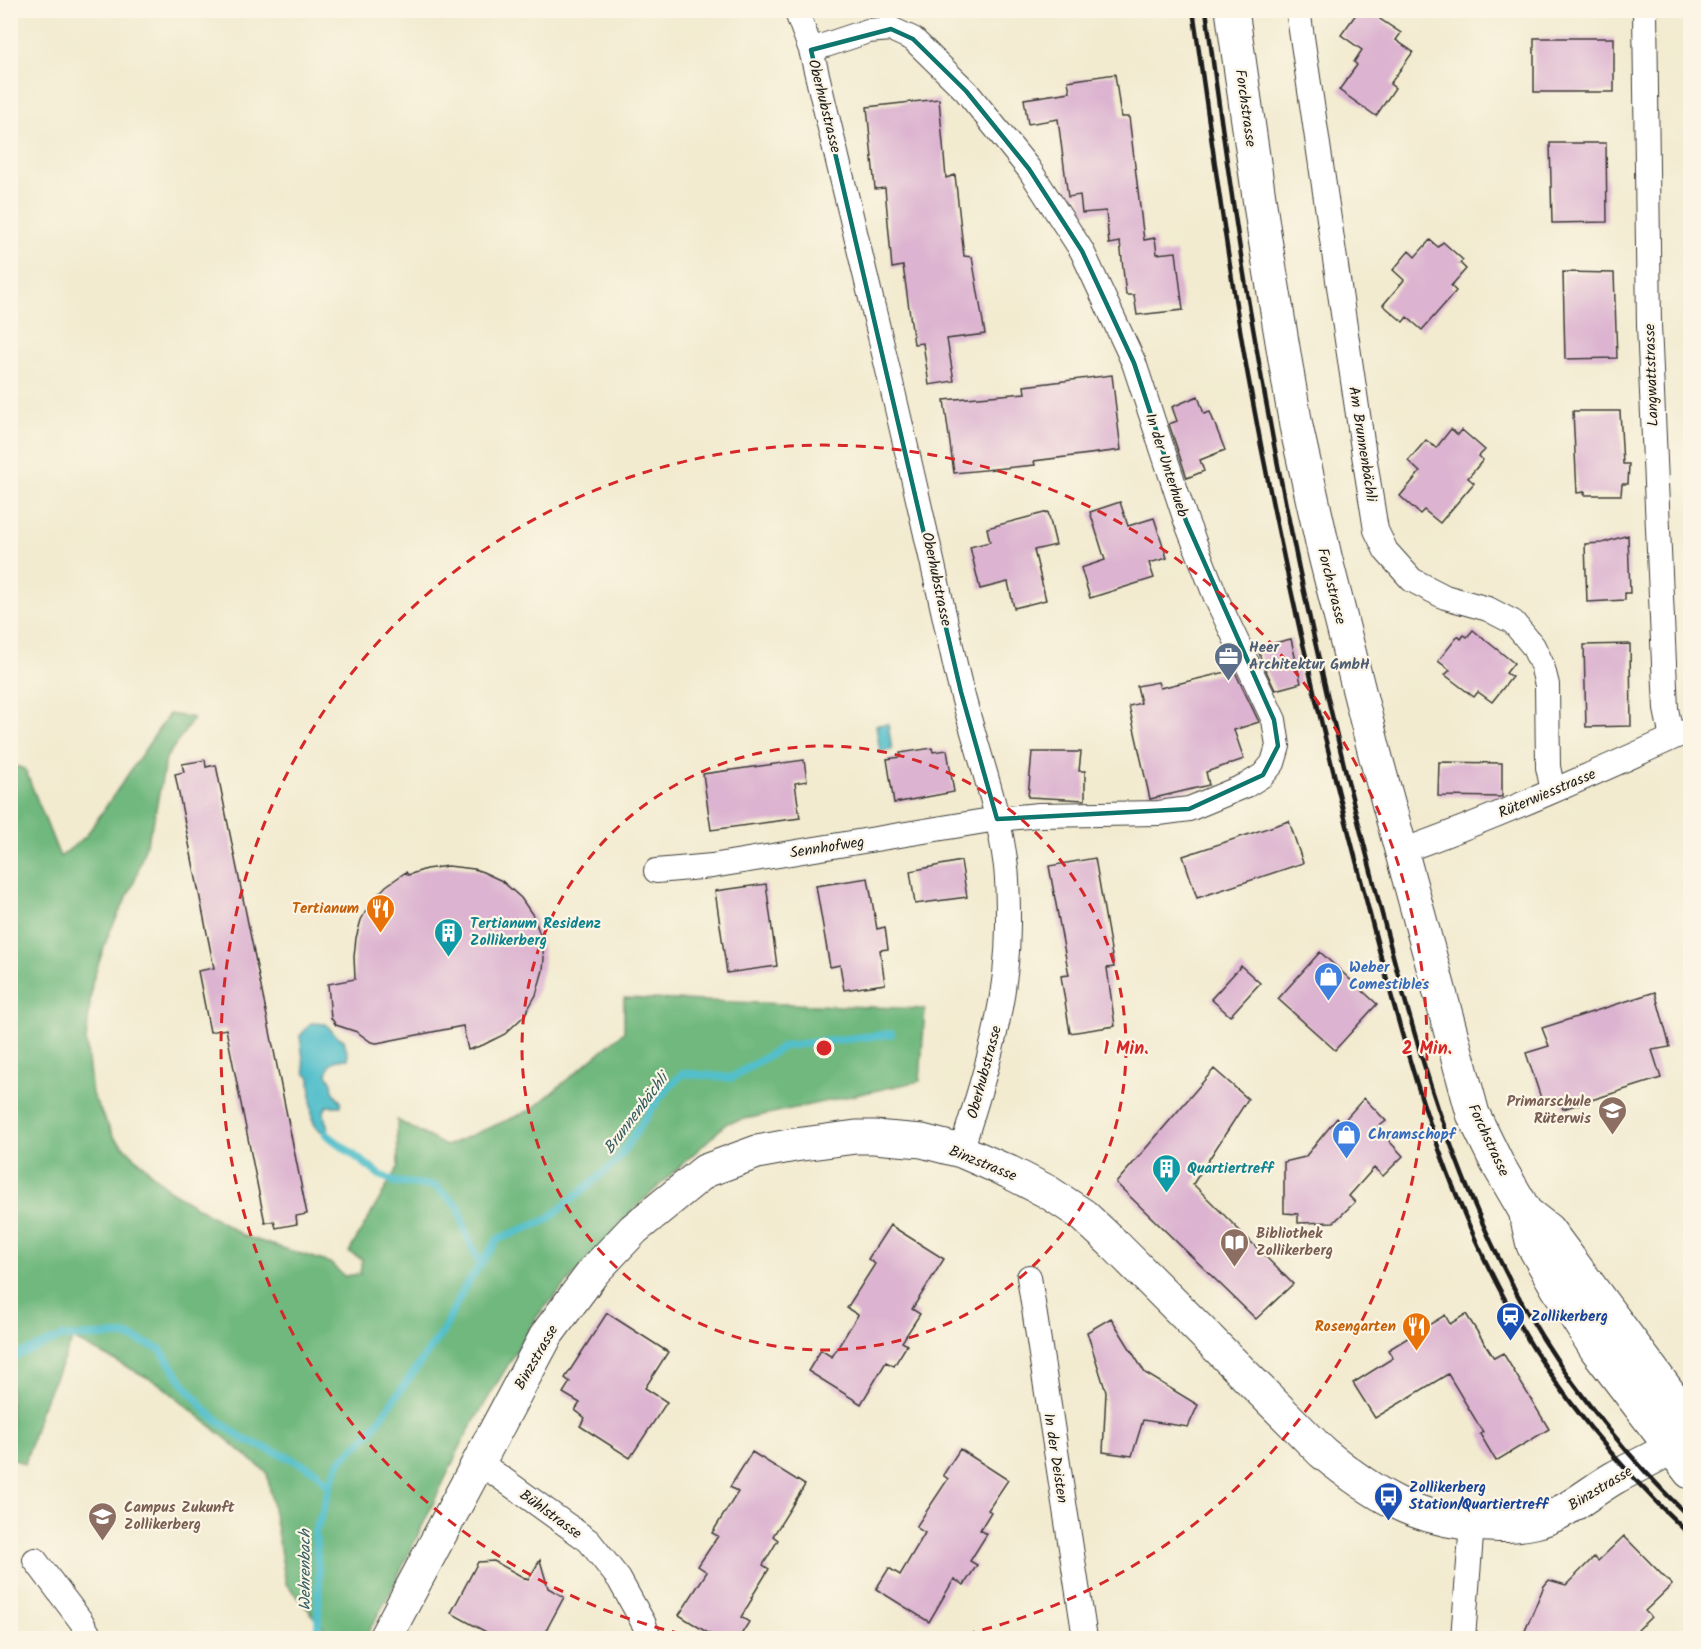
<svg xmlns="http://www.w3.org/2000/svg" width="1701" height="1649" viewBox="0 0 1701 1649" font-family="Kalam,sans-serif">
<style>
.forest{fill:#70b87e;stroke:#466a4d;stroke-width:1.5}
.water{fill:#52bfcb;stroke:#376e74;stroke-width:1.5}
.lines{fill:none;stroke-linecap:round;stroke-linejoin:round}
.stream{stroke:#52bfcb;stroke-width:8}
.building{fill:#dcb3d0}
.minor-casing{stroke:#3c3b37;stroke-width:26}
.secondary-casing{stroke:#3c3b37;stroke-width:35}
.minor{stroke:#fff;stroke-width:24}
.secondary{stroke:#fff;stroke-width:33}
.rail{stroke:#1c1c1c;stroke-width:4.5}
.marked{fill:none;stroke:#0f766e;stroke-width:4.5;stroke-linejoin:round}
.ring{fill:none;stroke:#d62828;stroke-width:3;stroke-dasharray:10 8}
.labels{text-anchor:middle;stroke-width:4.5;stroke-linejoin:round;paint-order:stroke}
.street-label{font-size:15px;fill:#1c1c1c;stroke:#fcf5e5}
.service-label{font-size:15px;font-weight:bold;fill:#4e5e75;stroke:#fcf5e5;text-anchor:start}
.food-label{font-size:15px;font-weight:bold;fill:#c56008;stroke:#fcf5e5;text-anchor:end}
.culture-label{font-size:15px;font-weight:bold;fill:#0d838f;stroke:#fcf5e5;text-anchor:start}
.shop-label{font-size:15px;font-weight:bold;fill:#366cbe;stroke:#fcf5e5;text-anchor:start}
.education-label{font-size:15px;font-weight:bold;fill:#785e54;stroke:#fcf5e5;text-anchor:start}
.transit-label{font-size:15px;font-weight:bold;fill:#164399;stroke:#fcf5e5;text-anchor:start}
.water-label{font-size:16px;font-style:italic;fill:#325d62;stroke:#fcf5e5}
.centre{fill:#d62828;stroke:#fcf5e5;stroke-width:3}
.ring-label{font-size:18px;text-anchor:middle;font-weight:bold;fill:#d62828;stroke:#fcf5e5;stroke-width:4.5;stroke-linejoin:round;paint-order:stroke}
</style>
<rect width="100%" height="100%" fill="#fcf5e5"/>
<filter id="ink" filterUnits="userSpaceOnUse"><feTurbulence type="fractalNoise" baseFrequency=".0167" numOctaves="2"/><feDisplacementMap in="SourceGraphic" scale="12" xChannelSelector="R" yChannelSelector="G"/><feConvolveMatrix kernelMatrix="1 2 1 2 8 2 1 2 1" color-interpolation-filters="sRGB"/></filter>
<filter id="wash" filterUnits="userSpaceOnUse"><feTurbulence type="fractalNoise" baseFrequency=".008" numOctaves="4" result="noise"/><feDisplacementMap in="SourceGraphic" scale="24" xChannelSelector="R" yChannelSelector="G"/><feGaussianBlur stdDeviation="1.35" result="paint"/><feColorMatrix in="noise" values="0 0 0 0 0 0 0 0 0 0 0 0 0 0 0 0 0 1.4 0 .05"/><feComposite in="paint" operator="in"/></filter>
<g filter="url(#wash)">
<rect width="100%" height="100%" fill="#f2ebd0"/>
<path class="forest" d="M 169,714 L 194,718 L 166,758 L 154,819 L 134,883 L 109,933 L 92,983 L 86,1042 L 92,1094 L 114,1137 L 169,1190 L 244,1236 L 330,1263 L 344,1276 L 360,1274 L 362,1259 L 349,1252 L 398,1167 L 397,1120 L 446,1146 L 531,1110 L 624,1032 L 624,998 L 925,1009 L 920,1081 L 727,1123 L 633,1210 L 538,1315 L 467,1433 L 389,1595 L 365,1638 L 333,1638 L 286,1584 L 267,1473 L 160,1384 L 73,1339 L 40,1411 L 25,1464 L 11,1458 L 10,764 L 25,769 L 60,857 L 86,836 Z"/>
<path class="water" d="M 888,724 L 892,750 L 880,752 L 876,725 Z
M 311,1023 L 326,1024 L 335,1035 L 344,1040 L 348,1056 L 348,1059 C 335,1059 330,1061 327,1074 L 332,1083 L 333,1091 L 341,1102 L 341,1106 L 327,1106 L 324,1111 L 325,1120 L 329,1129 L 326,1134 L 316,1128 L 312,1118 L 310,1077 L 305,1073 L 300,1036 Z"/>
<g class="lines">
<path class="stream" d="M 326,1134 L 380,1175 L 395,1182 L 435,1186 L 459,1207 L 465,1231 L 480,1264
M 10,1358 L 62,1337 L 125,1335 L 160,1349 L 184,1384 L 208,1413 L 243,1439 L 290,1458 L 317,1472 L 329,1487 L 324,1508 L 315,1532 L 319,1579 L 318,1638
M 329,1487 L 340,1461 L 369,1434 L 443,1331 L 464,1288 L 498,1239 L 547,1220 L 615,1163 L 659,1098 L 683,1073 L 731,1078 L 784,1046 L 891,1034"/>
</g>
<g id="blocks">
<path class="building" d="M 1359,10 L 1386,10 L 1380,19 L 1401,33 L 1396,40 L 1413,52 L 1390,84 L 1395,88 L 1376,116 L 1339,90 L 1357,65 L 1354,62 L 1362,50 L 1341,35 Z
M 1534,38 L 1614,38 L 1614,92 L 1534,92 Z
M 1115,74 L 1121,117 L 1129,117 L 1144,240 L 1155,238 L 1157,254 L 1176,252 L 1183,310 L 1137,315 L 1134,295 L 1126,295 L 1120,242 L 1109,244 L 1106,211 L 1082,213 L 1080,195 L 1068,197 L 1058,119 L 1028,124 L 1024,99 L 1070,92 L 1068,81 Z
M 939,99 L 946,178 L 955,175 L 964,256 L 972,257 L 985,334 L 947,339 L 954,381 L 929,385 L 923,343 L 914,344 L 903,266 L 892,268 L 885,188 L 875,189 L 867,107 Z
M 1550,143 L 1606,143 L 1607,222 L 1552,223 Z
M 1430,240 L 1438,247 L 1443,242 L 1463,260 L 1460,263 L 1466,269 L 1451,286 L 1456,291 L 1422,330 L 1407,317 L 1403,322 L 1383,305 L 1404,280 L 1393,270 L 1409,251 L 1415,257 Z
M 1563,272 L 1614,273 L 1617,358 L 1565,359 Z
M 1112,375 L 1121,450 L 1034,461 L 1035,465 L 954,473 L 944,400 L 1025,393 L 1024,386 Z
M 1198,396 L 1204,414 L 1210,412 L 1225,450 L 1200,460 L 1204,471 L 1187,478 L 1169,424 L 1177,421 L 1172,407 Z
M 1573,411 L 1620,411 L 1623,464 L 1629,464 L 1628,484 L 1622,484 L 1621,495 L 1584,495 L 1585,492 L 1577,493 Z
M 1451,429 L 1458,435 L 1462,430 L 1485,450 L 1479,456 L 1483,460 L 1468,478 L 1474,483 L 1440,523 L 1424,510 L 1420,514 L 1400,496 L 1420,472 L 1408,461 L 1426,440 L 1436,448 Z
M 1120,502 L 1128,526 L 1154,518 L 1167,558 L 1149,563 L 1154,578 L 1090,598 L 1081,568 L 1105,560 L 1090,512 Z
M 1048,512 L 1056,545 L 1034,550 L 1046,600 L 1014,608 L 1008,582 L 980,589 L 970,547 L 990,542 L 987,528 Z
M 1628,535 L 1630,593 L 1625,593 L 1625,600 L 1587,602 L 1585,544 L 1602,543 Z
M 1473,630 L 1514,663 L 1506,673 L 1512,677 L 1492,702 L 1478,692 L 1474,697 L 1445,675 L 1450,670 L 1438,661 L 1458,636 L 1461,639 L 1464,635 L 1467,637 Z
M 1291,639 L 1301,683 L 1275,690 L 1261,660 L 1258,647 Z
M 1630,644 L 1631,726 L 1586,727 L 1584,645 Z
M 1234,670 L 1259,722 L 1234,730 L 1244,759 L 1206,772 L 1209,785 L 1150,799 L 1129,706 L 1141,703 L 1137,686 L 1158,682 L 1160,688 Z
M 932,748 L 933,752 L 947,750 L 954,792 L 894,803 L 887,759 L 901,757 L 900,753 Z
M 1032,752 L 1081,752 L 1079,771 L 1085,771 L 1085,800 L 1028,797 Z
M 205,760 L 206,767 L 216,765 L 307,1214 L 296,1216 L 297,1224 L 276,1228 L 274,1221 L 265,1223 L 226,1029 L 210,1032 L 198,971 L 214,968 L 175,774 L 184,772 L 182,764 Z
M 804,760 L 807,781 L 795,783 L 800,818 L 711,830 L 703,774 Z
M 1439,762 L 1502,763 L 1502,797 L 1438,796 Z
M 1289,821 L 1303,863 L 1197,898 L 1183,856 Z
M 1095,858 L 1114,967 L 1107,968 L 1115,1026 L 1070,1033 L 1061,976 L 1069,975 L 1049,866 Z
M 961,861 L 967,897 L 915,904 L 910,871 Z
M 448,866 L 474,869 L 483,872 L 502,881 L 521,898 L 534,917 L 541,938 L 544,958 L 543,970 L 536,995 L 524,1016 L 505,1034 L 483,1045 L 468,1050 L 463,1026 L 377,1043 L 371,1042 L 357,1032 L 336,1025 L 331,1018 L 328,984 L 355,979 L 354,957 L 356,938 L 361,920 L 371,902 L 386,886 L 406,872 L 408,875 L 426,869 Z
M 868,878 L 877,929 L 885,927 L 888,949 L 880,950 L 885,984 L 844,990 L 840,965 L 830,967 L 816,886 Z
M 766,884 L 777,966 L 727,973 L 715,891 Z
M 1320,952 L 1377,1004 L 1335,1050 L 1278,999 Z
M 1241,966 L 1260,983 L 1230,1016 L 1211,999 Z
M 1655,992 L 1670,1047 L 1652,1050 L 1661,1078 L 1563,1109 L 1559,1098 L 1543,1104 L 1526,1053 L 1549,1046 L 1542,1028 Z
M 1214,1069 L 1248,1099 L 1193,1184 L 1293,1284 L 1256,1319 L 1116,1183 Z
M 1364,1098 L 1386,1121 L 1377,1128 L 1403,1156 L 1383,1176 L 1374,1168 L 1349,1196 L 1355,1202 L 1334,1222 L 1298,1223 L 1298,1214 L 1284,1213 L 1284,1162 L 1305,1157 L 1337,1118 L 1342,1123 Z
M 890,1225 L 944,1259 L 912,1309 L 920,1314 L 902,1342 L 907,1345 L 894,1366 L 886,1362 L 861,1404 L 808,1371 L 821,1350 L 832,1357 L 858,1315 L 847,1308 L 875,1264 L 868,1259 Z
M 607,1313 L 668,1352 L 645,1388 L 667,1402 L 630,1458 L 580,1426 L 585,1418 L 575,1410 L 580,1403 L 563,1393 L 570,1382 L 565,1378 Z
M 1466,1314 L 1494,1358 L 1503,1353 L 1549,1429 L 1496,1461 L 1480,1434 L 1483,1432 L 1448,1374 L 1375,1418 L 1353,1383 L 1393,1358 L 1388,1350 L 1445,1315 L 1450,1324 Z
M 1111,1318 L 1145,1373 L 1198,1405 L 1188,1427 L 1143,1420 L 1132,1456 L 1103,1452 L 1106,1392 L 1087,1332 Z
M 960,1449 L 1008,1480 L 988,1510 L 991,1512 L 980,1530 L 987,1534 L 970,1561 L 977,1565 L 964,1585 L 954,1579 L 929,1622 L 876,1589 L 889,1568 L 900,1575 L 925,1533 L 916,1527 L 948,1479 L 943,1475 Z
M 752,1452 L 805,1485 L 773,1536 L 778,1540 L 763,1565 L 769,1569 L 751,1598 L 752,1599 L 741,1617 L 749,1622 L 739,1638 L 716,1638 L 679,1615 L 707,1572 L 698,1566 L 718,1536 L 712,1533 L 738,1492 L 730,1487 Z
M 1624,1536 L 1672,1585 L 1645,1611 L 1651,1617 L 1630,1638 L 1522,1638 L 1544,1586 L 1549,1580 L 1566,1585 L 1594,1557 L 1598,1561 Z
M 540,1560 L 548,1588 L 564,1597 L 542,1638 L 497,1638 L 451,1613 L 478,1562 L 494,1561 L 528,1580 Z"/>
</g>
</g>
<g filter="url(#ink)">
<use href="#blocks" fill-opacity="0" stroke="#3c3b37" stroke-width="1.5"/>
<g class="lines">
<defs>
<path id="minor" d="M 796,10 L 811,50 C 861,256 911,462 956,669 C 971,735 998,801 1006,867 C 1008,886 1008,906 1008,924 C 1008,1004 985,1076 961,1151
M 1298,10 L 1364,455 L 1376,530 L 1386,551 L 1412,580 L 1445,597 L 1488,609 L 1513,622 L 1533,646 L 1542,665 L 1547,685 L 1548,767 L 1553,791
M 1645,10 L 1649,325 L 1666,709 L 1672,738
M 1402,851 C 1500,816 1595,773 1690,730
M 656,871 L 712,866 L 997,819 L 1039,815 L 1159,813 L 1189,809 L 1247,785 L 1263,775 L 1273,763 L 1278,746 L 1274,720 L 1217,600 L 1186,521 L 1134,363 L 1082,251 L 1029,169 L 966,91 L 913,39 L 891,29 L 868,31 L 811,50
M 1029,1277 L 1085,1638
M 479,1462 L 589,1541 L 619,1579 L 644,1624 L 649,1638
M 35,1560 L 81,1621 L 91,1638
M 1463,1638 L 1472,1524"/>
<path id="secondary" d="M 1232,10 L 1265,239 L 1296,426 L 1325,556 L 1376,758 L 1473,1114 L 1497,1163 L 1525,1211 L 1533,1245 L 1558,1289 L 1596,1349 L 1690,1472
M 1529,1215 L 1548,1230 L 1675,1401 L 1690,1424
M 385,1638 L 547,1334 L 594,1271 L 634,1229 L 705,1171 L 757,1152 L 795,1145 L 856,1137 L 874,1137 L 922,1141 L 961,1151 L 1009,1172 L 1048,1192 L 1083,1215 L 1115,1245 L 1322,1452 C 1345,1471 1370,1490 1397,1503 C 1435,1522 1493,1531 1535,1522 C 1565,1515 1588,1493 1614,1478 C 1640,1464 1666,1452 1690,1437"/>
</defs>
<use href="#minor" class="minor-casing"/>
<use href="#secondary" class="secondary-casing"/>
<use href="#minor" class="minor"/>
<use href="#secondary" class="secondary"/>
<path class="rail" d="M 1193,10 C 1211,132 1226,254 1248,376 C 1278,542 1316,708 1359,872 C 1397,1020 1434,1170 1508,1305 C 1555,1392 1618,1467 1690,1535
M 1206,10 C 1219,107 1232,203 1248,299 C 1277,474 1314,649 1358,821 C 1404,998 1445,1180 1542,1337 C 1584,1404 1635,1464 1690,1518"/>
</g>
</g>
<path class="marked" d="M 891,29 L 913,39 L 966,91 L 1029,169 L 1082,251 L 1134,363 L 1186,521 L 1274,720 L 1278,746 L 1263,775 L 1189,809 L 997,819 L 961,692 L 811,50 Z"/>
<g class="ring">
<circle cx="824" cy="1048" r="302"/>
<path d="M699 1638A603 603 0 1 1 949 1638"/>
</g>
<defs>
<symbol id="office-pin" viewBox="-11 -11 22 30"><path d="M0 17L-7.5 6A9.5 9.5 0 1 1 7.5 6Z" fill="#5c6f8a" stroke="#fcf5e5"/><path d="M-6-3h4V-5.5h4V-3h4V5H-6ZM-1-4.5V-3h2v-1.5ZM-6 0V1H6V0Z" fill="#fff"/></symbol>
<symbol id="restaurant-pin" viewBox="-11 -11 22 30"><path d="M0 17L-7.5 6A9.5 9.5 0 1 1 7.5 6Z" fill="#e8710a" stroke="#fcf5e5"/><path d="M-5-6h1v4h1v-4h1v4h1v-4h1v5L-1.5 .5V6h-2V.5L-5-1ZM5-6V6H3V1.5H1.5Q1.5-4 5-6Z" fill="#fff"/></symbol>
<symbol id="building-pin" viewBox="-11 -11 22 30"><path d="M0 17L-7.5 6A9.5 9.5 0 1 1 7.5 6Z" fill="#0f9aa8" stroke="#fcf5e5"/><path d="M-4-6H4V6H1V3H-1V6H-4ZM-2.5-4.3h1.7v1.8h-1.7ZM.8-4.3h1.7v1.8H.8ZM-2.5-1h1.7V.8h-1.7ZM.8-1h1.7V.8H.8Z" fill="#fff"/></symbol>
<symbol id="shop-pin" viewBox="-11 -11 22 30"><path d="M0 17L-7.5 6A9.5 9.5 0 1 1 7.5 6Z" fill="#3f7fe0" stroke="#fcf5e5"/><path d="M-5-2.5h2.3a2.7 3.5 0 0 1 5.4 0H5L5.5 6h-11ZM-1.5-2.5h3a1.5 2.3 0 0 0-3 0Z" fill="#fff"/></symbol>
<symbol id="school-pin" viewBox="-11 -11 22 30"><path d="M0 17L-7.5 6A9.5 9.5 0 1 1 7.5 6Z" fill="#8d6e63" stroke="#fcf5e5"/><path d="M0-5L7-2L0 1L-7-2ZM-4 1L0 2.5L4 1V4Q0 6-4 4Z" fill="#fff"/></symbol>
<symbol id="library-pin" viewBox="-11 -11 22 30"><path d="M0 17L-7.5 6A9.5 9.5 0 1 1 7.5 6Z" fill="#8d6e63" stroke="#fcf5e5"/><path d="M-6-4Q-3-5.5-.7-3.5V5Q-3 3-6 4ZM6-4Q3-5.5 .7-3.5V5Q3 3 6 4Z" fill="#fff"/></symbol>
<symbol id="station-pin" viewBox="-11 -11 22 30"><path d="M0 17L-7.5 6A9.5 9.5 0 1 1 7.5 6Z" fill="#1a4fb4" stroke="#fcf5e5"/><path d="M-3-6H3Q5-6 5-4V2Q5 4 3 4L4.5 6H3L1.5 4h-3L-3 6H-4.5L-3 4Q-5 4-5 2V-4Q-5-6-3-6ZM-3.5-4v3h7v-3ZM-3.5 1v1.5H-2V1ZM2 1v1.5H3.5V1Z" fill="#fff"/></symbol>
<symbol id="bus-pin" viewBox="-11 -11 22 30"><path d="M0 17L-7.5 6A9.5 9.5 0 1 1 7.5 6Z" fill="#1a4fb4" stroke="#fcf5e5"/><path d="M-5-6H5V4H4V6H2V4H-2V6H-4V4H-5ZM-3.5-4V0h7V-4ZM-3.5 1.2v1.5H-2V1.2ZM2 1.2v1.5H3.5V1.2Z" fill="#fff"/></symbol>
</defs>
<g fill-rule="evenodd">
<use href="#office-pin" x="1212" y="640" width="33" height="45"/>
<use href="#restaurant-pin" x="364" y="892" width="33" height="45"/>
<use href="#building-pin" x="432" y="916" width="33" height="45"/>
<use href="#shop-pin" x="1312" y="960" width="33" height="45"/>
<use href="#school-pin" x="1596" y="1094" width="33" height="45"/>
<use href="#shop-pin" x="1330" y="1118" width="33" height="45"/>
<use href="#building-pin" x="1150" y="1152" width="33" height="45"/>
<use href="#library-pin" x="1218" y="1226" width="33" height="45"/>
<use href="#station-pin" x="1494" y="1300" width="33" height="45"/>
<use href="#restaurant-pin" x="1400" y="1310" width="33" height="45"/>
<use href="#bus-pin" x="1372" y="1480" width="33" height="45"/>
<use href="#school-pin" x="86" y="1500" width="33" height="45"/>
</g>
<g class="labels">
<g class="street-label">
<text transform="translate(825 106) rotate(76)" y="5">Oberhubstrasse</text>
<text transform="translate(1246 108) rotate(82)" y="5">Forchstrasse</text>
<text transform="translate(1651 375) rotate(-92)" y="5">Langwattstrasse</text>
<text transform="translate(1363 444) rotate(81)" y="5">Am Brunnenbächli</text>
<text transform="translate(1167 465) rotate(72)" y="5">In der Unterhueb</text>
<text transform="translate(937 579) rotate(78)" y="5">Oberhubstrasse</text>
<text transform="translate(1332 586) rotate(76)" y="5">Forchstrasse</text>
<text transform="translate(1547 793) rotate(-23)" y="5">Rüterwiesstrasse</text>
<text transform="translate(827 847) rotate(-9)" y="5">Sennhofweg</text>
<text transform="translate(984 1072) rotate(-75)" y="5">Oberhubstrasse</text>
<text transform="translate(1489 1140) rotate(65)" y="5">Forchstrasse</text>
<text transform="translate(983 1163) rotate(22)" y="5">Binzstrasse</text>
<text transform="translate(536 1357) rotate(-60)" y="5">Binzstrasse</text>
<text transform="translate(1056 1458) rotate(81)" y="5">In der Deisten</text>
<text transform="translate(1600 1488) rotate(-31)" y="5">Binzstrasse</text>
<text transform="translate(551 1514) rotate(36)" y="5">Bühlstrasse</text>
</g>
<g class="service-label">
<text x="1249" y="652">Heer<tspan x="1249" dy="17">Architektur GmbH</tspan></text>
</g>
<g class="food-label">
<text x="359" y="913">Tertianum</text>
<text x="1396" y="1331">Rosengarten</text>
</g>
<g class="culture-label">
<text x="470" y="928">Tertianum Residenz<tspan x="470" dy="17">Zollikerberg</tspan></text>
<text x="1187" y="1173">Quartiertreff</text>
</g>
<g class="shop-label">
<text x="1349" y="972">Weber<tspan x="1349" dy="17">Comestibles</tspan></text>
<text x="1368" y="1139">Chramschopf</text>
</g>
<g class="education-label">
<text x="1591" y="1106" text-anchor="end">Primarschule<tspan x="1591" dy="17">Rüterwis</tspan></text>
<text x="1256" y="1238">Bibliothek<tspan x="1256" dy="17">Zollikerberg</tspan></text>
<text x="124" y="1512">Campus Zukunft<tspan x="124" dy="17">Zollikerberg</tspan></text>
</g>
<g class="transit-label">
<text x="1531" y="1321">Zollikerberg</text>
<text x="1409" y="1492">Zollikerberg<tspan x="1409" dy="17">Station/Quartiertreff</tspan></text>
</g>
<g class="water-label">
<text transform="translate(635 1113) rotate(-53)" y="6">Brunnenbächli</text>
<text transform="translate(304 1570) rotate(-90)" y="6">Wehrenbach</text>
</g>
</g>
<circle cx="824" cy="1048" r="9" class="centre"/>
<g class="ring-label">
<text x="1126" y="1054">1 Min.</text>
<text x="1427" y="1054">2 Min.</text>
</g>
<rect width="1701" height="1649" fill="none" stroke="#fcf5e5" stroke-width="36"/>
</svg>
